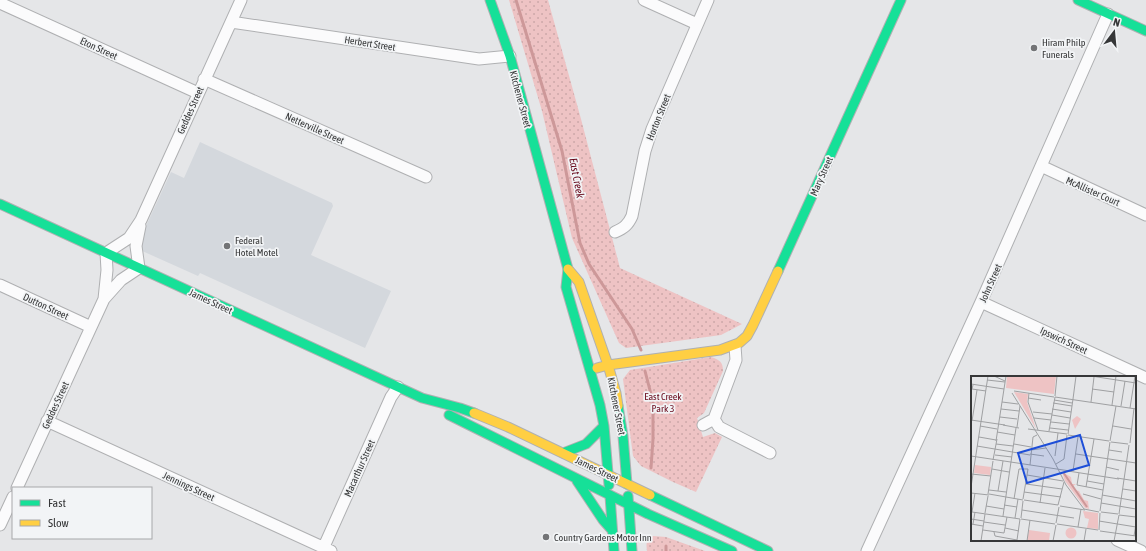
<svg xmlns="http://www.w3.org/2000/svg" width="1146" height="551" viewBox="0 0 1146 551" font-family="'Asap Condensed',sans-serif">
<style>
.built{fill:#d4d8dd}
.park{fill:url(#park-dots)}
.lines{fill:none;stroke-linecap:round;stroke-linejoin:round}
.stream{stroke:#cd9899;stroke-width:3}
.street-casing{stroke:#afb0b2;stroke-width:13}
.fast-casing{stroke:#afb0b2;stroke-width:11}
.slow-casing{stroke:#afb0b2;stroke-width:11}
.street{stroke:#fbfbfc;stroke-width:11}
.fast{stroke:#16e098;stroke-width:9}
.slow{stroke:#ffcf43;stroke-width:9}
.poi-dot{fill:#737476;stroke:#f2f4f6;stroke-width:1.5}
.labels{text-anchor:middle;stroke-width:3.5;stroke-linejoin:round;paint-order:stroke}
.poi-label{font-size:10px;fill:#363738;stroke:#f2f4f6;text-anchor:start}
.street-label{font-size:10px;fill:#363738;stroke:#f2f4f6}
.park-label{font-size:10px;fill:#670619;stroke:#f2f4f6}
.water-label{font-size:11px;font-style:italic;fill:#660417;stroke:#f2f4f6}
.inset-river{fill:none;stroke:#cd9899;stroke-width:2}
.inset-road{fill:none;stroke:#9fa0a2;stroke-width:1}
.view{fill:#1d4ed8;fill-opacity:0.15;stroke:#1d4ed8;stroke-width:2}
.inset-edge{fill:none;stroke:#363738;stroke-width:2}
</style>
<defs>
<pattern id="park-dots" width="8" height="8" patternUnits="userSpaceOnUse"><rect width="8" height="8" fill="#eec3c4"/><path d="M2 2h.1M6 6h.1" fill="none" stroke="#cda8a9" stroke-width="1.8" stroke-linecap="round"/></pattern>
</defs>
<rect width="100%" height="100%" fill="#e5e6e8"/>
<path class="built" d="M 200,142 L 332,203 L 333,206 L 311,255 L 391,291 L 365,348 L 200,273 L 198,276 L 140,250 L 139,241 L 171,172 L 184,178 Z"/>
<path class="park" d="M 509,0 L 548,0 L 581,119 L 620,268 L 742,324 L 721,335 L 626,348 L 619,343 L 572,238 L 542,111 Z
M 711,357 C 720,360 723,362 723,371 L 704,413 L 697,418 L 703,437 L 715,433 L 722,437 L 696,492 L 673,482 L 641,466 L 633,456 L 623,379 L 630,370 Z
M 653,536 L 666,537 L 705,551 L 647,551 C 646,545 646,538 653,536 Z"/>
<g class="lines">
<path class="stream" d="M 516,0 L 562,151 L 580,243 L 589,264 L 632,329 L 641,350
M 645,371 L 653,402 L 653,439 L 651,468
M 666,551 L 666,546"/>
<defs>
<path id="street" d="M 644,0 L 697,24
M 0,3 L 198,93
M 231,22 L 479,59 L 510,56
M 204,79 L 426,177
M 1041,166 L 1146,215
M 615,232 C 624,228 628,225 632,216 L 645,151 L 652,129 L 708,0
M 0,285 L 91,327
M 104,299 L 107,270 L 106,253 L 129,238 L 141,220 L 241,0
M 981,302 L 1146,378
M 714,419 L 719,427 L 770,453
M 47,421 L 331,551
M 703,425 L 714,419 L 736,360 L 735,346
M 17,488 L 104,299 L 121,280 L 139,268 L 136,246 L 140,226
M 0,525 L 13,497
M 1117,540 L 1141,551
M 322,551 L 391,397 L 398,387
M 867,551 L 981,302 L 1108,14"/>
<path id="fast" d="M 490,0 L 510,56 L 568,269 L 566,287 L 600,405 L 604,426 L 609,485
M 1078,0 L 1146,31
M 0,204 L 422,398 L 460,408 L 474,413
M 778,271 L 901,0
M 618,406 L 623,436 L 627,484
M 449,415 L 648,514 L 732,551
M 563,453 L 586,444 L 604,426
M 577,481 L 603,520 L 612,530
M 650,495 L 768,551
M 610,496 L 614,551
M 628,496 L 632,551"/>
<path id="slow" d="M 568,269 L 579,282 L 608,365 L 616,393 L 618,406
M 597,368 L 608,365 L 720,350 L 739,343 L 747,336 L 753,325 L 778,271
M 474,413 L 508,427 L 650,495"/>
</defs>
<use href="#street" class="street-casing"/>
<use href="#fast" class="fast-casing"/>
<use href="#slow" class="slow-casing"/>
<use href="#street" class="street"/>
<use href="#fast" class="fast"/>
<use href="#slow" class="slow"/>
</g>
<g class="poi-dot">
<circle cx="1034" cy="48" r="4"/>
<circle cx="227" cy="246" r="4"/>
<circle cx="546" cy="537" r="4"/>
</g>
<g class="labels">
<g class="poi-label">
<text x="1042" y="46">Hiram Philp<tspan x="1042" dy="12">Funerals</tspan></text>
<text x="235" y="244">Federal<tspan x="235" dy="12">Hotel Motel</tspan></text>
<text x="554" y="541">Country Gardens Motor Inn</text>
</g>
<g class="street-label">
<text transform="translate(370 43) rotate(9)" y="4">Herbert Street</text>
<text transform="translate(99 48) rotate(25)" y="4">Eton Street</text>
<text transform="translate(521 99) rotate(75)" y="4">Kitchener Street</text>
<text transform="translate(190 110) rotate(-66)" y="4">Geddes Street</text>
<text transform="translate(658 117) rotate(-68)" y="4">Horton Street</text>
<text transform="translate(315 128) rotate(24)" y="4">Netterville Street</text>
<text transform="translate(821 176) rotate(-66)" y="4">Mary Street</text>
<text transform="translate(1093 191) rotate(24)" y="4">McAllister Court</text>
<text transform="translate(990 283) rotate(-66)" y="4">John Street</text>
<text transform="translate(211 301) rotate(25)" y="4">James Street</text>
<text transform="translate(46 306) rotate(25)" y="4">Dutton Street</text>
<text transform="translate(1064 340) rotate(25)" y="4">Ipswich Street</text>
<text transform="translate(55 405) rotate(-65)" y="4">Geddes Street</text>
<text transform="translate(617 406) rotate(79)" y="4">Kitchener Street</text>
<text transform="translate(359 468) rotate(-66)" y="4">Macarthur Street</text>
<text transform="translate(597 469) rotate(26)" y="4">James Street</text>
<text transform="translate(189 486) rotate(25)" y="4">Jennings Street</text>
</g>
<g class="park-label">
<text x="663" y="400">East Creek<tspan x="663" dy="12">Park 3</tspan></text>
</g>
<g class="water-label">
<text transform="translate(577 178) rotate(79)" y="4">East Creek</text>
</g>
</g>
<g transform="translate(971 376)">
<rect width="165" height="165" fill="#e5e6e8"/>
<path d="M 36,0 L 85,0 L 83,18 L 35,12 ZM 43,16 L 57,18 L 56,26 L 65,53 ZM 4,89 L 20,91 L 19,99 L 3,97 ZM 91,96 L 100,101 L 101,108 L 105,108 L 102,110 L 104,114 L 108,115 L 113,124 L 117,125 L 118,133 L 114,132 L 94,105 ZM 112,135 L 127,137 L 127,153 L 116,152 L 118,143 L 114,142 ZM94.5 157a5.5 5.5 0 1 1 11 0a5.5 5.5 0 1 1-11 0ZM 58,154 L 79,157 L 78,165 L 56,165 Z" fill="#eec3c4"/>
<path d="M 106,40 L 110,43 L 104,53 L 101,44 Z" fill="#eec3c4"/>
<path class="inset-river" d="M 92,96 L 116,131"/>
<path class="inset-road" d="M 23,0 L 34,5M 120,0 L 165,7M 16,4 L 34,6M 0,8 L 33,13M 2,9 L 1,13 L 15,15M 121,13 L 143,16M 43,15 L 83,21M 41,17 L 82,83 L 95,109 L 113,133 L 128,136M 58,17 L 57,26 L 67,54M 84,20 L 86,0M 84,21 L 165,33M 57,22 L 70,24M 102,23 L 105,0M 83,24 L 101,27M 31,26 L 47,28M 120,26 L 123,1M 82,27 L 101,30M 141,29 L 145,0M 150,30 L 154,5M 159,32 L 164,0M 30,33 L 48,35M 81,33 L 100,36M 62,36 L 81,38M 81,39 L 99,42M 29,41 L 46,43M 63,42 L 80,44M 0,44 L 34,49M 1,45 L 6,14M 80,46 L 98,48M 32,49 L 48,52M 9,50 L 26,53M 142,50 L 160,53M 46,51 L 49,30M 79,52 L 97,54M 57,53 L 96,58M 78,55 L 84,21M 26,56 L 44,59M 97,58 L 102,23M 97,59 L 138,65M 8,61 L 25,64M 25,65 L 35,0M 139,65 L 145,30M 140,66 L 157,68M 159,67 L 163,32M 25,68 L 42,70M 43,68 L 60,71M 6,70 L 59,79M 60,74 L 75,72M 138,74 L 151,76M 59,78 L 73,80M 105,78 L 165,87M 24,79 L 41,81M 0,80 L 99,95M 84,80 L 87,57M 22,84 L 26,63M 85,88 L 93,83 L 96,59M 59,89 L 62,61 L 66,59M 135,91 L 148,94M 21,93 L 38,96M 97,95 L 148,103M 102,95 L 107,61M 108,97 L 106,109 L 132,114M 0,98 L 20,100M 56,99 L 92,105M 146,102 L 165,105M 116,105 L 133,108M 55,108 L 91,113M 0,111 L 17,0M 115,111 L 123,63M 152,113 L 165,115M 18,114 L 35,116M 27,115 L 32,85M 53,116 L 90,121M 0,117 L 18,119M 17,118 L 22,85M 18,118 L 52,124M 112,118 L 130,123M 131,119 L 165,125M 43,123 L 48,93 L 57,93M 52,123 L 57,93M 53,124 L 87,129M 69,127 L 74,92M 130,127 L 165,133M 33,129 L 46,131M 87,129 L 93,106M 15,130 L 33,133M 89,130 L 114,134M 51,134 L 103,142M 129,135 L 139,66M 1,136 L 4,117M 1,136 L 15,138M 130,136 L 147,138M 14,137 L 17,120M 15,138 L 49,143M 148,138 L 158,69M 148,139 L 165,141M 32,140 L 45,52M 44,142 L 47,123M 50,142 L 52,125M 0,143 L 13,145M 50,143 L 84,148M 128,145 L 165,151M 13,146 L 34,149M 85,147 L 88,131M 0,148 L 12,150M 2,148 L 4,136M 86,148 L 127,154M 107,151 L 110,133M 34,152 L 48,155M 12,154 L 33,157 L 36,141M 128,154 L 129,137M 129,155 L 165,160M 23,156 L 24,160 L 46,164M 163,160 L 165,148M 46,164 L 49,143M 10,165 L 14,138M 56,165 L 59,144M 82,165 L 85,149M 113,165 L 115,153M 143,165 L 148,139"/>
<path class="view" d="M 109,59 L 118,89 L 56,107 L 47,77 Z"/>
<rect width="165" height="165" class="inset-edge"/>
</g>
<rect x="12" y="487" width="140" height="52" fill="#f2f4f6" stroke="#a7a8aa"/>
<rect x="20" y="500" width="20" height="6" fill="#16e098" stroke="#a7a8aa"/>
<text x="48" y="507" font-size="12" fill="#363738">Fast</text>
<rect x="20" y="520" width="20" height="6" fill="#ffcf43" stroke="#a7a8aa"/>
<text x="48" y="527" font-size="12" fill="#363738">Slow</text>
<g transform="translate(1114 32) rotate(16)" stroke="#f2f4f6" stroke-width="3" paint-order="stroke">
<path d="M0-3L7 15L0 10L-7 15Z" fill="#363738"/>
<text y="-6" font-size="11" font-weight="bold" text-anchor="middle" fill="#363738">N</text>
</g>
</svg>
